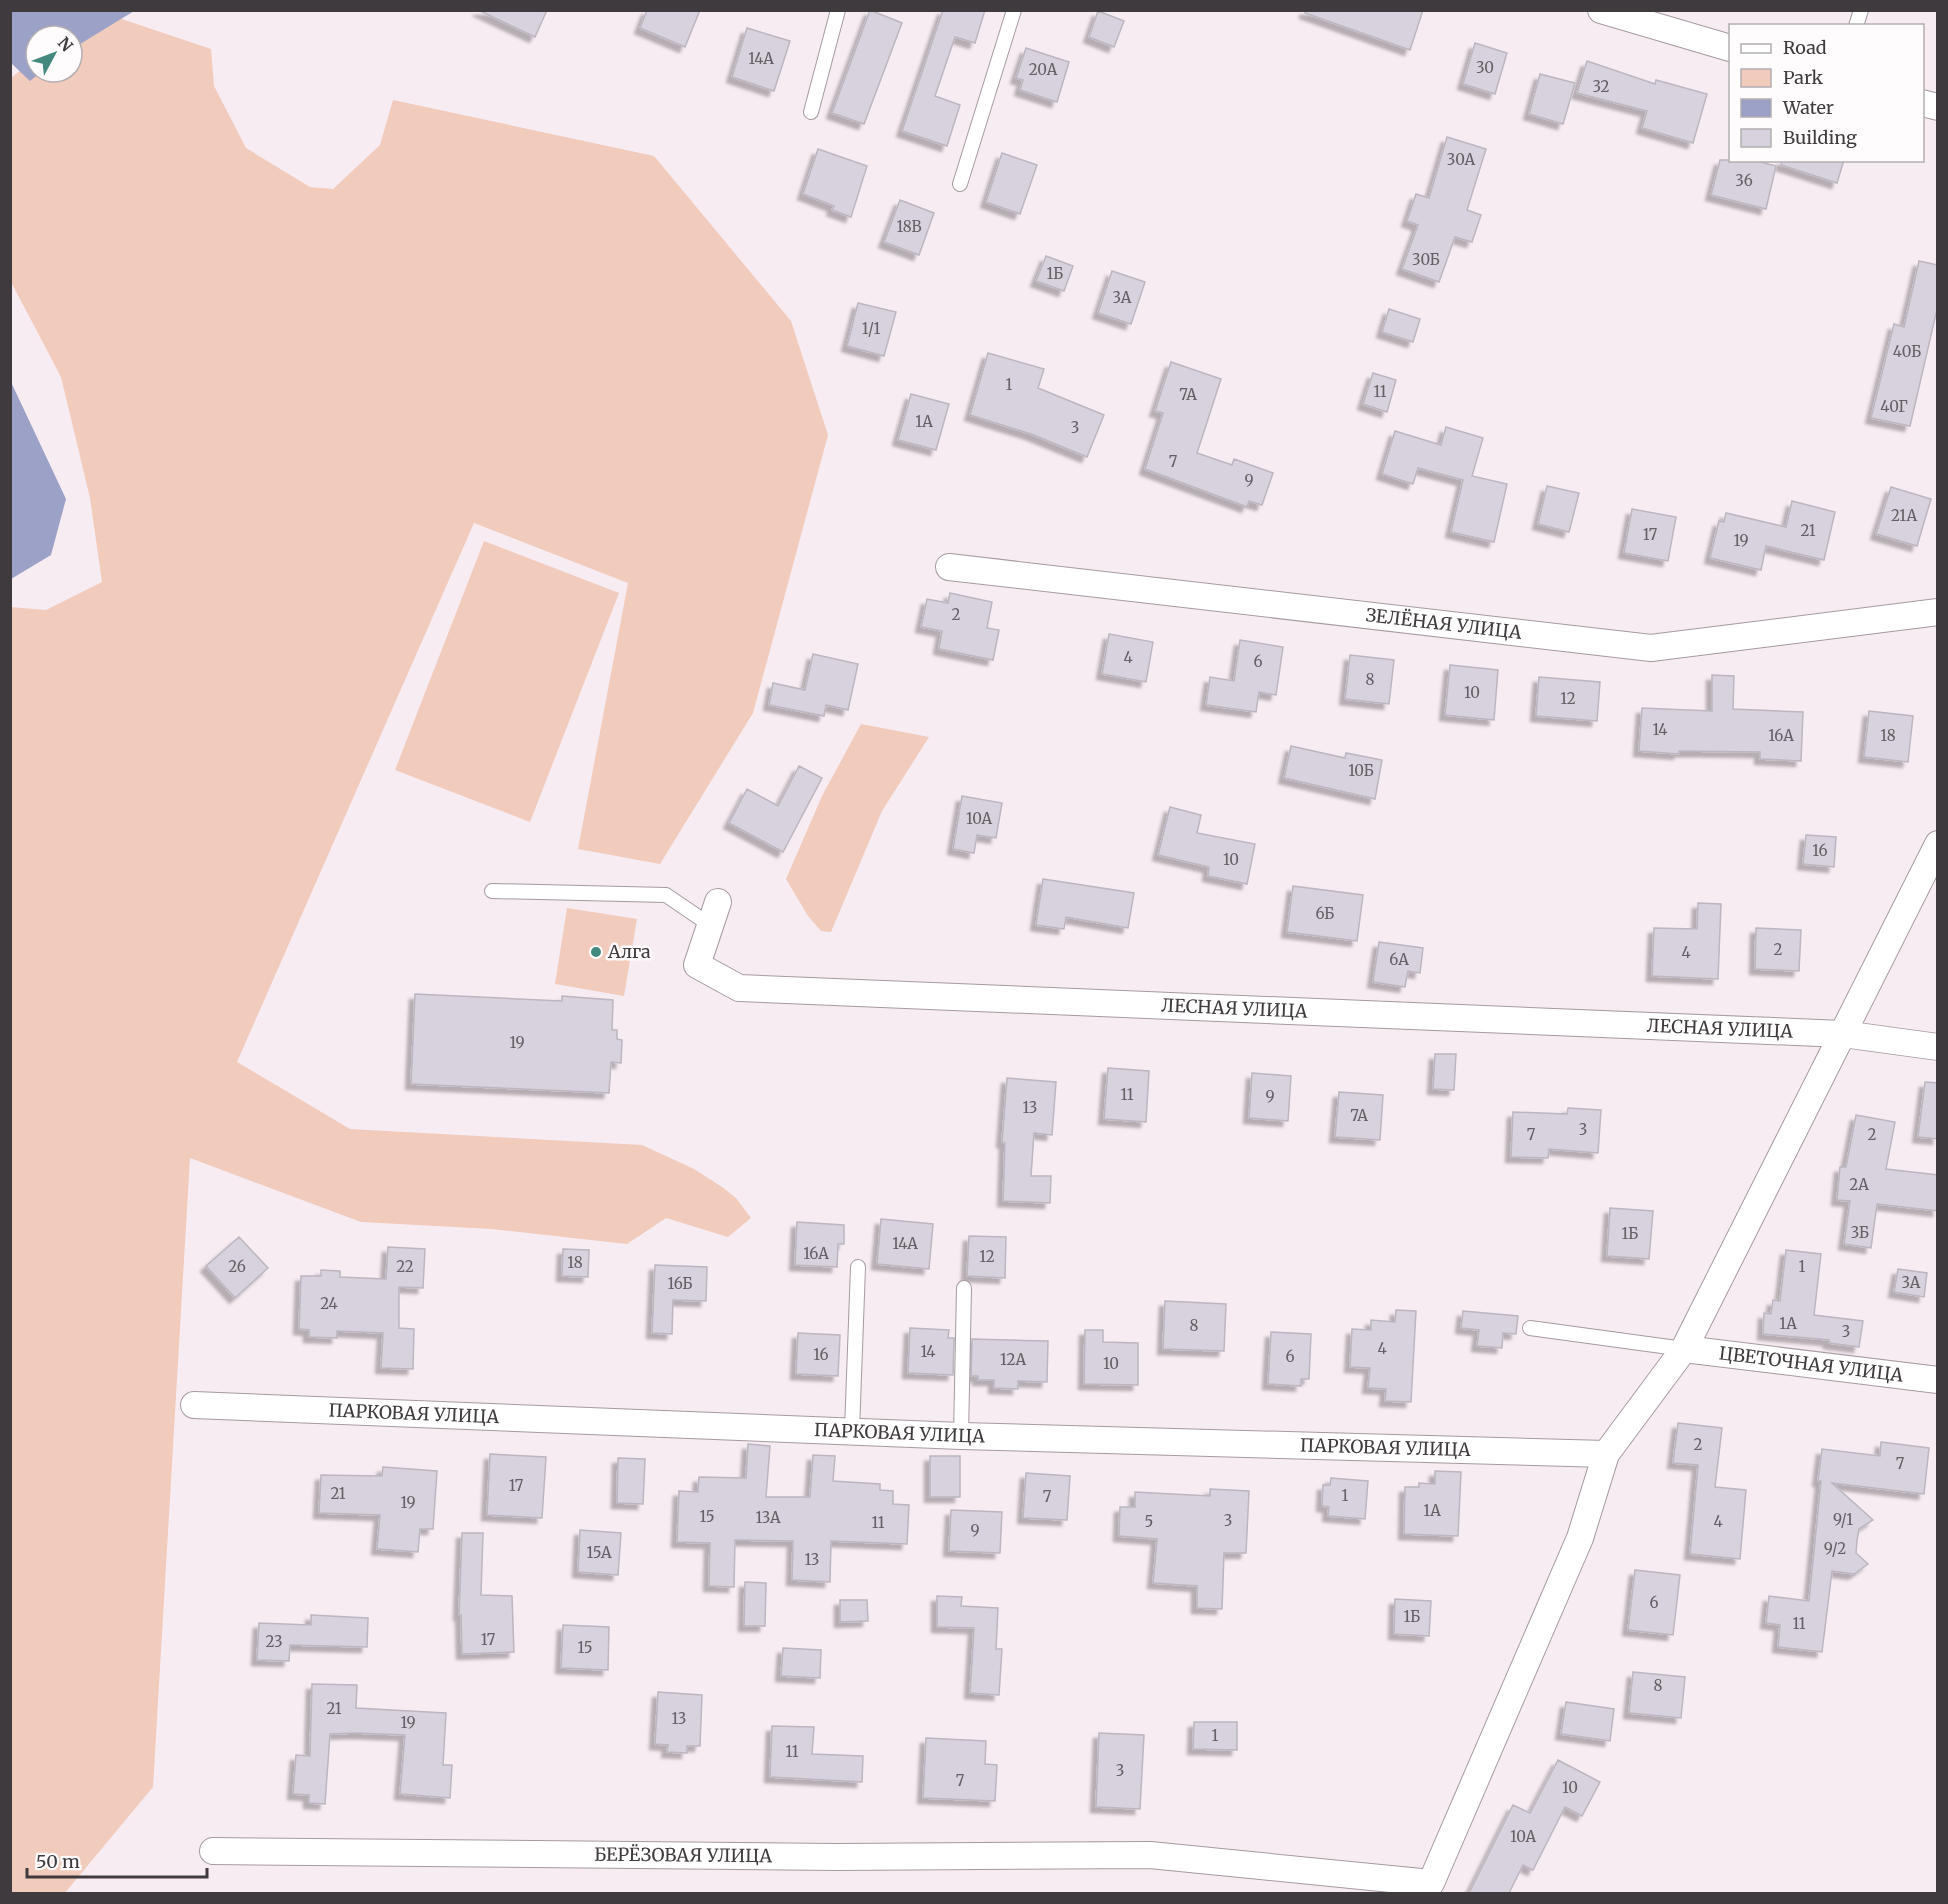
<svg xmlns="http://www.w3.org/2000/svg" width="1948" height="1904" viewBox="0 0 1948 1904" font-family="Merriweather,serif">
<style>
.green{fill:#f1cbbb}
.water{fill:#9ba1c7}
.building{fill:#d7d2dd;stroke:#bbb6c0;stroke-width:1.5;filter:url(#shadow)}
.lines{fill:none;stroke-linecap:round;stroke-linejoin:round}
.lane-casing{stroke:#a59aa0;stroke-width:16}
.street-casing{stroke:#a59aa0;stroke-width:28}
.lane{stroke:#fff;stroke-width:14}
.street{stroke:#fff;stroke-width:26}
.poi-dot{fill:#44897e;stroke:#fffcfe;stroke-width:2}
.labels{text-anchor:middle;stroke-width:5;stroke-linejoin:round;paint-order:stroke}
.number-label{font-size:15px;fill:#656065}
.street-label{font-size:18px;fill:#3f3a3d;stroke:#fffcfe}
.poi-label{font-size:18px;fill:#3f3a3d;stroke:#fffcfe;text-anchor:start}
</style>
<defs>
<filter id="shadow"><feDropShadow dx="-5.5" dy="5.5" stdDeviation="1.5" flood-color="#0004"/></filter>
</defs>
<rect width="100%" height="100%" fill="#f8ecf3"/>
<path class="green" d="M 98,11 L 211,49 L 214,86 L 246,148 L 310,187 L 333,189 L 380,145 L 393,100 L 654,156 L 791,321 L 828,435 L 753,713 L 660,864 L 578,849 L 628,583 L 474,523 L 237,1062 L 350,1129 L 642,1145 L 694,1169 L 722,1187 L 736,1198 L 751,1218 L 728,1237 L 666,1218 L 627,1244 L 492,1229 L 361,1222 L 190,1158 L 153,1787 L 64,1894 L 10,1893 L 10,607 L 46,610 L 102,582 L 90,498 L 61,377 L 10,280 L 11,78 L 36,58 L 36,72 L 72,72 L 72,36 Z
M 484,541 L 619,593 L 530,822 L 395,770 Z
M 861,724 L 929,737 L 882,811 L 831,932 L 821,931 L 808,916 L 786,879 L 822,796 Z
M 567,908 L 637,919 L 624,996 L 555,984 Z"/>
<path class="water" d="M 11,10 L 133,10 L 134,11 L 72,49 L 72,36 L 36,36 L 36,72 L 41,72 L 30,81 L 11,63 Z
M 11,382 L 66,499 L 51,555 L 11,579 Z"/>
<path class="building" d="M 478,10 L 547,10 L 535,37 Z
M 647,10 L 700,10 L 685,47 L 640,28 Z
M 870,10 L 902,23 L 864,124 L 832,113 Z
M 943,10 L 985,10 L 975,43 L 955,37 L 935,96 L 960,105 L 947,146 L 902,131 Z
M 1305,10 L 1423,10 L 1410,50 L 1305,13 Z
M 1098,11 L 1124,21 L 1114,47 L 1089,37 Z
M 747,28 L 790,41 L 774,91 L 732,77 Z
M 1475,43 L 1507,53 L 1495,94 L 1463,84 Z
M 1026,48 L 1069,62 L 1057,102 L 1020,90 L 1023,80 L 1016,78 Z
M 1587,61 L 1655,84 L 1656,80 L 1707,94 L 1693,143 L 1642,128 L 1647,111 L 1577,93 Z
M 1540,74 L 1575,83 L 1563,124 L 1529,114 Z
M 1447,137 L 1486,149 L 1467,210 L 1481,215 L 1472,242 L 1455,237 L 1439,282 L 1402,269 L 1418,225 L 1407,221 L 1416,194 L 1429,198 Z
M 818,149 L 867,166 L 851,217 L 832,210 L 834,206 L 803,194 Z
M 1002,153 L 1037,165 L 1020,214 L 986,202 Z
M 1720,160 L 1753,160 L 1776,166 L 1766,209 L 1711,195 Z
M 1782,160 L 1844,160 L 1837,183 L 1781,165 Z
M 900,200 L 934,213 L 919,255 L 884,242 Z
M 1046,256 L 1073,266 L 1064,291 L 1036,281 Z
M 1919,261 L 1938,265 L 1938,305 L 1910,426 L 1871,418 L 1894,324 L 1904,327 Z
M 1112,271 L 1145,282 L 1131,324 L 1098,313 Z
M 858,303 L 896,312 L 884,356 L 847,346 Z
M 1389,309 L 1420,319 L 1413,342 L 1382,332 Z
M 988,353 L 1044,369 L 1038,388 L 1104,415 L 1087,457 L 1031,434 L 970,415 Z
M 1171,362 L 1221,379 L 1197,453 L 1232,465 L 1234,459 L 1273,473 L 1262,505 L 1249,501 L 1247,507 L 1145,469 L 1163,413 L 1155,411 Z
M 1373,373 L 1396,380 L 1387,412 L 1363,404 Z
M 911,394 L 949,404 L 936,450 L 898,440 Z
M 1446,427 L 1483,438 L 1472,476 L 1507,484 L 1494,542 L 1451,532 L 1463,480 L 1418,468 L 1413,484 L 1382,474 L 1395,431 L 1441,445 Z
M 1547,486 L 1579,493 L 1569,532 L 1538,524 Z
M 1891,487 L 1931,499 L 1917,546 L 1876,534 Z
M 1792,501 L 1835,512 L 1824,560 L 1766,546 L 1761,570 L 1710,558 L 1719,521 L 1724,522 L 1726,513 L 1786,527 Z
M 1632,509 L 1676,517 L 1668,561 L 1624,553 Z
M 950,593 L 992,602 L 987,628 L 999,630 L 993,660 L 939,649 L 942,631 L 921,627 L 927,599 L 948,603 Z
M 1109,634 L 1153,642 L 1146,682 L 1102,674 Z
M 1240,640 L 1283,647 L 1276,695 L 1259,692 L 1256,712 L 1206,705 L 1210,677 L 1234,681 Z
M 813,654 L 858,664 L 848,710 L 826,705 L 824,716 L 769,705 L 773,683 L 805,690 Z
M 1350,655 L 1394,660 L 1389,704 L 1345,699 Z
M 1450,665 L 1498,670 L 1494,720 L 1445,715 Z
M 1712,675 L 1734,676 L 1733,709 L 1803,712 L 1801,761 L 1760,759 L 1760,752 L 1679,751 L 1679,754 L 1639,751 L 1642,708 L 1712,711 Z
M 1539,677 L 1600,682 L 1597,721 L 1536,716 Z
M 1869,711 L 1913,716 L 1908,762 L 1864,757 Z
M 1291,746 L 1345,758 L 1346,753 L 1382,760 L 1375,799 L 1284,778 Z
M 799,766 L 822,778 L 783,852 L 729,823 L 747,789 L 778,806 Z
M 962,796 L 1002,803 L 996,838 L 977,835 L 974,853 L 953,849 Z
M 1170,807 L 1201,815 L 1197,833 L 1255,844 L 1247,884 L 1208,876 L 1209,867 L 1158,855 Z
M 1806,835 L 1836,837 L 1834,867 L 1803,864 Z
M 1043,879 L 1134,893 L 1128,928 L 1066,917 L 1064,929 L 1036,925 Z
M 1293,886 L 1363,895 L 1357,941 L 1287,932 Z
M 1698,903 L 1721,904 L 1718,979 L 1652,976 L 1654,928 L 1697,929 Z
M 1756,928 L 1801,930 L 1799,971 L 1755,969 Z
M 1379,942 L 1423,948 L 1420,973 L 1408,971 L 1405,987 L 1373,982 Z
M 415,994 L 562,1001 L 562,996 L 613,1000 L 612,1030 L 617,1030 L 617,1039 L 622,1040 L 621,1063 L 611,1062 L 609,1093 L 411,1084 Z
M 1435,1054 L 1456,1054 L 1454,1090 L 1433,1089 Z
M 1108,1068 L 1149,1071 L 1146,1122 L 1104,1119 Z
M 1252,1073 L 1291,1076 L 1288,1121 L 1249,1118 Z
M 1007,1078 L 1056,1082 L 1052,1135 L 1034,1133 L 1031,1176 L 1051,1176 L 1050,1203 L 1003,1201 L 1005,1143 L 1002,1142 Z
M 1925,1082 L 1938,1083 L 1938,1139 L 1918,1137 Z
M 1339,1092 L 1383,1095 L 1380,1140 L 1335,1137 Z
M 1568,1108 L 1601,1110 L 1598,1153 L 1549,1149 L 1548,1158 L 1511,1157 L 1513,1112 L 1567,1114 Z
M 1856,1115 L 1895,1122 L 1886,1169 L 1938,1175 L 1938,1211 L 1877,1204 L 1871,1248 L 1844,1244 L 1850,1201 L 1837,1200 L 1840,1167 L 1846,1167 Z
M 1610,1208 L 1653,1211 L 1649,1259 L 1607,1256 Z
M 881,1219 L 933,1224 L 929,1269 L 877,1264 Z
M 797,1222 L 844,1225 L 844,1244 L 838,1244 L 837,1267 L 795,1265 Z
M 969,1236 L 1006,1237 L 1005,1278 L 967,1276 Z
M 239,1237 L 268,1268 L 235,1298 L 206,1266 Z
M 388,1247 L 425,1249 L 423,1288 L 399,1287 L 399,1328 L 414,1329 L 413,1369 L 381,1368 L 383,1333 L 337,1331 L 337,1338 L 309,1337 L 309,1330 L 299,1329 L 301,1276 L 321,1276 L 321,1270 L 340,1271 L 340,1277 L 386,1279 Z
M 563,1249 L 589,1250 L 588,1277 L 562,1276 Z
M 1786,1250 L 1821,1254 L 1814,1315 L 1863,1321 L 1859,1347 L 1829,1343 L 1829,1340 L 1763,1334 L 1764,1313 L 1771,1314 L 1773,1300 L 1780,1301 Z
M 655,1265 L 707,1267 L 706,1301 L 673,1300 L 672,1334 L 652,1333 Z
M 1898,1269 L 1927,1273 L 1924,1297 L 1894,1292 Z
M 1165,1301 L 1226,1304 L 1224,1351 L 1163,1349 Z
M 1396,1310 L 1416,1311 L 1411,1402 L 1385,1401 L 1386,1389 L 1368,1388 L 1370,1368 L 1350,1367 L 1352,1329 L 1371,1330 L 1371,1320 L 1395,1322 Z
M 1463,1311 L 1518,1316 L 1516,1334 L 1503,1333 L 1502,1348 L 1477,1346 L 1479,1330 L 1461,1328 Z
M 910,1328 L 949,1330 L 948,1338 L 954,1338 L 953,1375 L 908,1373 Z
M 1085,1330 L 1103,1330 L 1103,1342 L 1138,1343 L 1138,1385 L 1084,1384 Z
M 1271,1332 L 1311,1334 L 1309,1379 L 1301,1379 L 1301,1386 L 1268,1384 Z
M 798,1333 L 840,1335 L 838,1376 L 796,1374 Z
M 972,1339 L 1048,1341 L 1047,1382 L 1018,1381 L 1018,1389 L 994,1388 L 994,1380 L 978,1380 L 978,1376 L 971,1376 Z
M 1678,1423 L 1722,1428 L 1715,1487 L 1746,1490 L 1740,1559 L 1690,1554 L 1698,1465 L 1673,1463 Z
M 1881,1442 L 1929,1448 L 1924,1494 L 1832,1483 L 1873,1520 L 1859,1529 L 1857,1541 L 1856,1553 L 1868,1564 L 1854,1574 L 1832,1571 L 1822,1652 L 1778,1647 L 1780,1625 L 1766,1623 L 1769,1596 L 1809,1601 L 1821,1481 L 1818,1481 L 1822,1449 L 1880,1456 Z
M 748,1444 L 770,1446 L 766,1497 L 810,1497 L 813,1455 L 835,1456 L 833,1481 L 880,1484 L 880,1490 L 893,1491 L 893,1504 L 909,1505 L 907,1544 L 831,1541 L 830,1582 L 792,1580 L 793,1541 L 735,1540 L 734,1587 L 709,1586 L 710,1543 L 677,1542 L 679,1491 L 698,1492 L 699,1477 L 746,1478 Z
M 490,1454 L 546,1457 L 542,1518 L 487,1515 Z
M 930,1456 L 960,1456 L 960,1497 L 930,1497 Z
M 618,1458 L 645,1459 L 643,1504 L 617,1503 Z
M 383,1467 L 437,1471 L 433,1529 L 420,1529 L 418,1552 L 377,1549 L 380,1515 L 319,1513 L 321,1475 L 382,1476 Z
M 1435,1471 L 1461,1472 L 1458,1536 L 1404,1534 L 1405,1487 L 1419,1487 L 1419,1483 L 1435,1484 Z
M 1026,1473 L 1070,1476 L 1067,1520 L 1023,1518 Z
M 1331,1478 L 1368,1481 L 1365,1519 L 1328,1516 L 1329,1507 L 1322,1506 L 1323,1485 L 1330,1485 Z
M 1210,1489 L 1249,1491 L 1246,1553 L 1224,1553 L 1222,1609 L 1197,1608 L 1197,1586 L 1153,1583 L 1157,1539 L 1119,1536 L 1120,1507 L 1135,1507 L 1135,1492 L 1210,1496 Z
M 951,1510 L 1002,1512 L 1000,1553 L 949,1551 Z
M 580,1530 L 621,1533 L 618,1575 L 578,1572 Z
M 462,1533 L 483,1533 L 481,1595 L 512,1596 L 514,1652 L 462,1654 L 461,1615 L 459,1615 Z
M 1635,1570 L 1680,1575 L 1673,1635 L 1628,1630 Z
M 745,1582 L 766,1583 L 765,1626 L 744,1626 Z
M 937,1596 L 962,1597 L 961,1606 L 998,1608 L 996,1649 L 1002,1649 L 999,1695 L 970,1693 L 974,1628 L 937,1627 Z
M 1395,1599 L 1431,1601 L 1429,1636 L 1394,1634 Z
M 840,1600 L 867,1600 L 868,1621 L 840,1622 Z
M 311,1615 L 368,1618 L 367,1647 L 290,1645 L 289,1661 L 257,1660 L 259,1623 L 311,1625 Z
M 563,1625 L 609,1627 L 608,1670 L 561,1668 Z
M 783,1648 L 821,1650 L 820,1678 L 781,1676 Z
M 1633,1672 L 1685,1677 L 1681,1718 L 1629,1713 Z
M 312,1684 L 357,1685 L 356,1708 L 446,1713 L 443,1765 L 452,1765 L 450,1798 L 400,1794 L 405,1735 L 355,1733 L 330,1734 L 325,1804 L 309,1803 L 309,1795 L 293,1794 L 296,1755 L 310,1756 Z
M 658,1692 L 702,1695 L 700,1746 L 687,1746 L 687,1753 L 667,1752 L 668,1745 L 655,1744 Z
M 1566,1702 L 1614,1709 L 1610,1741 L 1561,1734 Z
M 1194,1722 L 1237,1722 L 1237,1750 L 1193,1749 Z
M 772,1726 L 814,1727 L 812,1754 L 863,1756 L 862,1782 L 770,1777 Z
M 1099,1733 L 1144,1735 L 1140,1809 L 1096,1807 Z
M 926,1738 L 986,1741 L 985,1764 L 997,1765 L 995,1801 L 923,1798 Z
M 1558,1760 L 1600,1782 L 1582,1816 L 1565,1807 L 1533,1870 L 1523,1865 L 1509,1893 L 1469,1893 L 1513,1805 L 1530,1813 Z"/>
<g class="lines">
<defs>
<path id="lane" d="M 1856,26 L 1861,10
M 811,112 L 838,10
M 960,184 L 1014,10
M 492,891 L 666,895 L 710,925
M 1530,1328 L 1684,1349
M 852,1431 L 858,1267
M 961,1436 L 964,1288"/>
<g id="street">
<path d="M 1601,10 L 1730,48"/>
<path d="M 1922,103 L 1938,107"/>
<path id="s1" d="M 949,567 L 1651,648 L 1938,612"/>
<path id="s2" d="M 718,902 L 697,965 L 739,988 L 1843,1034 L 1938,1047"/>
<path id="s3" d="M 1684,1349 L 1938,1380"/>
<path id="s4" d="M 194,1405 L 961,1436 L 1606,1454"/>
<path id="s5" d="M 213,1851 L 838,1857 L 1150,1855 L 1431,1883 L 1580,1538 L 1606,1454 L 1684,1349 L 1938,844"/>
</g>
</defs>
<use href="#lane" class="lane-casing"/>
<use href="#street" class="street-casing"/>
<use href="#lane" class="lane"/>
<use href="#street" class="street"/>
</g>
<circle class="poi-dot" cx="596" cy="952" r="6"/>
<g class="labels">
<g class="number-label">
<text x="761" y="64">14А</text>
<text x="1485" y="73">30</text>
<text x="1043" y="75">20А</text>
<text x="1601" y="92">32</text>
<text x="1461" y="165">30А</text>
<text x="1744" y="186">36</text>
<text x="909" y="232">18В</text>
<text x="1426" y="265">30Б</text>
<text x="1055" y="279">1Б</text>
<text x="1122" y="303">3А</text>
<text x="871" y="334">1/1</text>
<text x="1907" y="357">40Б</text>
<text x="1009" y="390">1</text>
<text x="1380" y="397">11</text>
<text x="1188" y="400">7А</text>
<text x="1894" y="412">40Г</text>
<text x="924" y="427">1А</text>
<text x="1075" y="433">3</text>
<text x="1173" y="467">7</text>
<text x="1249" y="486">9</text>
<text x="1904" y="521">21А</text>
<text x="1808" y="536">21</text>
<text x="1650" y="540">17</text>
<text x="1741" y="546">19</text>
<text x="956" y="620">2</text>
<text x="1128" y="663">4</text>
<text x="1258" y="667">6</text>
<text x="1370" y="685">8</text>
<text x="1472" y="698">10</text>
<text x="1568" y="704">12</text>
<text x="1660" y="735">14</text>
<text x="1781" y="741">16А</text>
<text x="1888" y="741">18</text>
<text x="1361" y="776">10Б</text>
<text x="979" y="824">10А</text>
<text x="1820" y="856">16</text>
<text x="1231" y="865">10</text>
<text x="1325" y="919">6Б</text>
<text x="1778" y="955">2</text>
<text x="1686" y="958">4</text>
<text x="1399" y="965">6А</text>
<text x="517" y="1048">19</text>
<text x="1127" y="1100">11</text>
<text x="1270" y="1102">9</text>
<text x="1030" y="1113">13</text>
<text x="1359" y="1121">7А</text>
<text x="1583" y="1135">3</text>
<text x="1531" y="1140">7</text>
<text x="1872" y="1140">2</text>
<text x="1859" y="1190">2А</text>
<text x="1860" y="1238">3Б</text>
<text x="1630" y="1239">1Б</text>
<text x="905" y="1249">14А</text>
<text x="816" y="1259">16А</text>
<text x="987" y="1262">12</text>
<text x="575" y="1268">18</text>
<text x="237" y="1272">26</text>
<text x="405" y="1272">22</text>
<text x="1802" y="1272">1</text>
<text x="1911" y="1288">3А</text>
<text x="680" y="1289">16Б</text>
<text x="329" y="1309">24</text>
<text x="1788" y="1329">1А</text>
<text x="1194" y="1331">8</text>
<text x="1846" y="1337">3</text>
<text x="1382" y="1354">4</text>
<text x="928" y="1357">14</text>
<text x="821" y="1360">16</text>
<text x="1290" y="1362">6</text>
<text x="1013" y="1365">12А</text>
<text x="1111" y="1369">10</text>
<text x="1698" y="1450">2</text>
<text x="1900" y="1469">7</text>
<text x="516" y="1491">17</text>
<text x="338" y="1499">21</text>
<text x="1345" y="1501">1</text>
<text x="1047" y="1502">7</text>
<text x="408" y="1508">19</text>
<text x="1432" y="1516">1А</text>
<text x="707" y="1522">15</text>
<text x="768" y="1523">13А</text>
<text x="1843" y="1525">9/1</text>
<text x="1228" y="1526">3</text>
<text x="1149" y="1527">5</text>
<text x="1718" y="1527">4</text>
<text x="878" y="1528">11</text>
<text x="975" y="1536">9</text>
<text x="1835" y="1554">9/2</text>
<text x="599" y="1558">15А</text>
<text x="812" y="1565">13</text>
<text x="1654" y="1608">6</text>
<text x="1412" y="1622">1Б</text>
<text x="1799" y="1629">11</text>
<text x="488" y="1645">17</text>
<text x="274" y="1647">23</text>
<text x="585" y="1653">15</text>
<text x="1658" y="1691">8</text>
<text x="334" y="1714">21</text>
<text x="679" y="1724">13</text>
<text x="408" y="1728">19</text>
<text x="1215" y="1741">1</text>
<text x="792" y="1757">11</text>
<text x="1120" y="1776">3</text>
<text x="960" y="1786">7</text>
<text x="1570" y="1793">10</text>
<text x="1523" y="1842">10А</text>
</g>
<g class="street-label">
<text dy="6" stroke="none"><textPath href="#s1" startOffset="498">ЗЕЛЁНАЯ УЛИЦА</textPath></text>
<text dy="6" stroke="none"><textPath href="#s2" startOffset="610">ЛЕСНАЯ УЛИЦА</textPath></text>
<text dy="6" stroke="none"><textPath href="#s2" startOffset="1096">ЛЕСНАЯ УЛИЦА</textPath></text>
<text dy="6" stroke="none"><textPath href="#s3" startOffset="128">ЦВЕТОЧНАЯ УЛИЦА</textPath></text>
<text dy="6" stroke="none"><textPath href="#s4" startOffset="220">ПАРКОВАЯ УЛИЦА</textPath></text>
<text dy="6" stroke="none"><textPath href="#s4" startOffset="706">ПАРКОВАЯ УЛИЦА</textPath></text>
<text dy="6" stroke="none"><textPath href="#s4" startOffset="1192">ПАРКОВАЯ УЛИЦА</textPath></text>
<text dy="6" stroke="none"><textPath href="#s5" startOffset="470">БЕРЁЗОВАЯ УЛИЦА</textPath></text>
</g>
<g class="poi-label">
<text x="608" y="958">Алга</text>
</g>
</g>
<rect width="1948" height="1904" fill="none" stroke="#3f3a3d" stroke-width="24"/>
<rect x="1729" y="24" width="195" height="138" fill="#fffcfe" stroke="#b2aeb1" stroke-width="1.5"/>
<rect x="1741" y="44" width="30" height="9" fill="#ffffff" stroke="#b2aeb1" stroke-width="1.5"/>
<text x="1783" y="54" font-size="18" fill="#3f3a3d">Road</text>
<rect x="1741" y="69" width="30" height="18" fill="#f1cbbb" stroke="#b2aeb1" stroke-width="1.5"/>
<text x="1783" y="84" font-size="18" fill="#3f3a3d">Park</text>
<rect x="1741" y="99" width="30" height="18" fill="#9ba1c7" stroke="#b2aeb1" stroke-width="1.5"/>
<text x="1783" y="114" font-size="18" fill="#3f3a3d">Water</text>
<rect x="1741" y="129" width="30" height="18" fill="#d7d2dd" stroke="#b2aeb1" stroke-width="1.5"/>
<text x="1783" y="144" font-size="18" fill="#3f3a3d">Building</text>
<g transform="translate(54 54) rotate(49)"><circle r="28" fill="#fffcfe" stroke="#b2aeb1" stroke-width="1.5"/>
<path d="M0-4.5L10 22L0 15L-10 22Z" fill="#44897e"/>
<text y="-9" font-size="16" font-weight="bold" text-anchor="middle" fill="#3f3a3d">N</text>
</g>
<path d="M27 1868v9h180v-9" fill="none" stroke="#3f3a3d" stroke-width="3"/>
<text x="36" y="1868" font-size="18" fill="#3f3a3d" stroke="#fffcfe" stroke-width="4.5" paint-order="stroke">50 m</text>
</svg>
